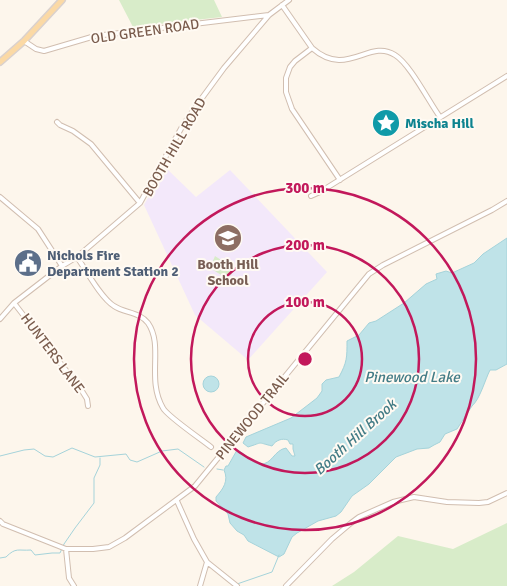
<svg xmlns="http://www.w3.org/2000/svg" width="507" height="586" viewBox="0 0 507 586" font-family="Signika,sans-serif">
<style>
.education{fill:#f3e8fa}
.green{fill:#d8ecc9}
.water{fill:#bfe3e8;stroke:#a5d3da}
.lines{fill:none;stroke-linecap:round;stroke-linejoin:round}
.stream{stroke:#a5d3da;stroke-width:1}
.minor-casing{stroke:#d1beb0;stroke-width:6}
.major-casing{stroke:#dad1cd;stroke-width:8}
.minor{stroke:#fff;stroke-width:4}
.major{stroke:#fbd9a5;stroke-width:5}
.ring{fill:none;stroke:#c2185b;stroke-width:2.5}
.labels{text-anchor:middle;stroke-width:4;stroke-linejoin:round;paint-order:stroke}
.street-label{font-size:14px;fill:#7a5c4d;stroke:#fffaf3}
.culture-label{font-size:14px;font-weight:bold;fill:#0d838f;stroke:#fffaf3;text-anchor:start}
.service-label{font-size:14px;font-weight:bold;fill:#4e5e75;stroke:#fffaf3;text-anchor:start}
.education-label{font-size:14px;font-weight:bold;fill:#785e54;stroke:#fffaf3}
.water-label{font-size:15px;font-style:italic;fill:#437c86;stroke:#fffaf3}
.centre{fill:#c2185b;stroke:#fffaf3;stroke-width:2.5}
.ring-label{font-size:15px;text-anchor:middle;font-weight:bold;fill:#c2185b;stroke:#fffaf3;stroke-width:4;stroke-linejoin:round;paint-order:stroke}
</style>
<rect width="100%" height="100%" fill="#fdf6ec"/>
<path class="education" d="M 165,167 L 196,197 L 230,170 L 327,272 L 248,360 L 195,315 L 144,205 Z"/>
<path class="green" d="M 119,0 L 214,0 L 222,17 L 133,27 Z
M 215,256 L 235,269 L 231,275 L 226,278 L 210,268 Z
M 507,523 L 507,586 L 332,586 L 354,572 L 398,536 L 453,549 Z"/>
<path class="water" d="M 507,238 L 507,364 L 496,370 L 490,370 C 485,380 480,399 472,406 L 457,429 L 445,434 L 440,442 L 434,445 L 429,448 L 417,449 L 396,457 L 369,484 L 352,496 L 341,512 L 336,516 L 318,521 L 297,533 L 292,537 L 284,554 L 279,557 L 248,541 L 244,535 L 237,531 L 230,523 L 228,514 L 216,501 L 216,497 C 223,489 229,481 224,470 L 226,466 L 228,466 L 237,450 C 245,453 252,464 260,464 C 272,465 274,450 286,448 L 292,456 L 295,456 L 293,449 L 293,444 L 290,444 L 288,440 C 282,438 276,440 272,446 C 256,442 264,442 248,447 L 243,443 L 246,437 L 291,418 L 317,398 L 322,391 L 322,384 L 326,380 L 339,377 C 347,362 347,358 347,341 L 359,335 L 369,323 L 376,321 L 404,303 L 426,284 L 437,279 L 436,274 L 446,271 L 452,273 L 474,263 L 483,254 Z
M203 384a8 8 0 1 1 16 0a8 8 0 1 1-16 0Z"/>
<g class="lines">
<path class="stream" d="M 0,456 L 24,450 L 34,449 L 45,456 L 53,457 L 72,448 L 95,457 L 126,454 L 130,460 L 137,462 L 162,451 L 178,449 L 204,467
M 217,469 L 223,470
M 0,558 L 6,557 C 16,547 18,551 31,550 L 35,555 L 52,553 L 60,553 L 64,544 L 75,528 L 94,503 L 94,478 L 100,465 L 100,458
M 237,584 L 272,572 L 279,555"/>
<defs>
<path id="minor" d="M 282,5 L 312,48 C 347,79 369,38 395,55 C 410,64 429,102 440,117
M 24,41 L 36,49 L 44,51 L 95,36 L 269,15
M 312,48 L 295,61 L 290,67 L 286,78 L 286,92 L 292,109 L 340,180
M 57,122 L 60,125 L 73,131 L 91,144 L 140,203
M 311,196 L 320,192 L 507,76
M 0,197 L 38,229 L 62,266
M 77,257 C 86,270 101,298 114,306 C 124,313 140,312 148,323 C 164,346 146,379 163,408 C 167,416 201,439 211,447
M 14,303 L 82,391 L 87,399 L 88,406
M 0,319 L 14,303 L 62,266 L 77,257 L 140,203 L 183,125 L 202,98 L 224,68 L 269,15 L 289,0
M 177,501 L 194,539 L 207,562 L 200,586
M 0,521 L 3,524 L 66,549 L 93,549 L 109,547 L 125,538 L 195,486 L 369,274 L 383,265 L 492,210 L 507,201
M 66,549 L 69,578 L 74,586
M 207,562 L 237,586
M 286,586 L 332,539 L 351,523 L 359,517 L 393,502 L 414,497 L 447,502 L 479,503 L 488,502 L 507,493"/>
<path id="major" d="M 0,62 L 24,41 L 62,0"/>
</defs>
<use href="#minor" class="minor-casing"/>
<use href="#major" class="major-casing"/>
<use href="#minor" class="minor"/>
<use href="#major" class="major"/>
</g>
<g class="ring">
<circle cx="305" cy="359" r="57"/>
<circle cx="305" cy="359" r="114"/>
<circle cx="305" cy="359" r="171"/>
</g>
<defs>
<symbol id="sight-disc" viewBox="-11 -11 22 22"><circle r="9.5" fill="#0f9aa8" stroke="#fffaf3"/><path d="M0-6L1.8-2.2L6-1.7L2.9 1.2L3.7 5.4L0 3.3L-3.7 5.4L-2.9 1.2L-6-1.7L-1.8-2.2Z" fill="#fff"/></symbol>
<symbol id="school-disc" viewBox="-11 -11 22 22"><circle r="9.5" fill="#8d6e63" stroke="#fffaf3"/><path d="M0-5L7-2L0 1L-7-2ZM-4 1L0 2.5L4 1V4Q0 6-4 4Z" fill="#fff"/></symbol>
<symbol id="civic-disc" viewBox="-11 -11 22 22"><circle r="9.5" fill="#5c6f8a" stroke="#fffaf3"/><path d="M-.6-6.5H3V-4.5H.6V-3L4-1V1h2V6H-6V1h2V-1L-.6-3ZM-1.2 2.5V6h2.4V2.5Z" fill="#fff"/></symbol>
</defs>
<g fill-rule="evenodd">
<use href="#sight-disc" x="370" y="107" width="32" height="32"/>
<use href="#school-disc" x="212" y="222" width="32" height="32"/>
<use href="#civic-disc" x="12" y="247" width="32" height="32"/>
</g>
<g class="labels">
<g class="street-label">
<text transform="translate(145 31) rotate(-8)" y="5">OLD GREEN ROAD</text>
<text transform="translate(174 147) rotate(-60)" y="5">BOOTH HILL ROAD</text>
<text transform="translate(53 353) rotate(53)" y="5">HUNTERS LANE</text>
<text transform="translate(252 416) rotate(-51)" y="5">PINEWOOD TRAIL</text>
</g>
<g class="culture-label">
<text x="405" y="128">Mischa Hill</text>
</g>
<g class="service-label">
<text x="47" y="260">Nichols Fire<tspan x="47" dy="16">Department Station 2</tspan></text>
</g>
<g class="education-label">
<text x="228" y="269">Booth Hill<tspan x="228" dy="16">School</tspan></text>
</g>
<g class="water-label">
<text x="412" y="382">Pinewood Lake</text>
<text transform="translate(355 437) rotate(-42)" y="5">Booth Hill Brook</text>
</g>
</g>
<circle cx="305" cy="359" r="8" class="centre"/>
<g class="ring-label">
<text x="305" y="193">300 m</text>
<text x="305" y="250">200 m</text>
<text x="305" y="307">100 m</text>
</g>
</svg>
